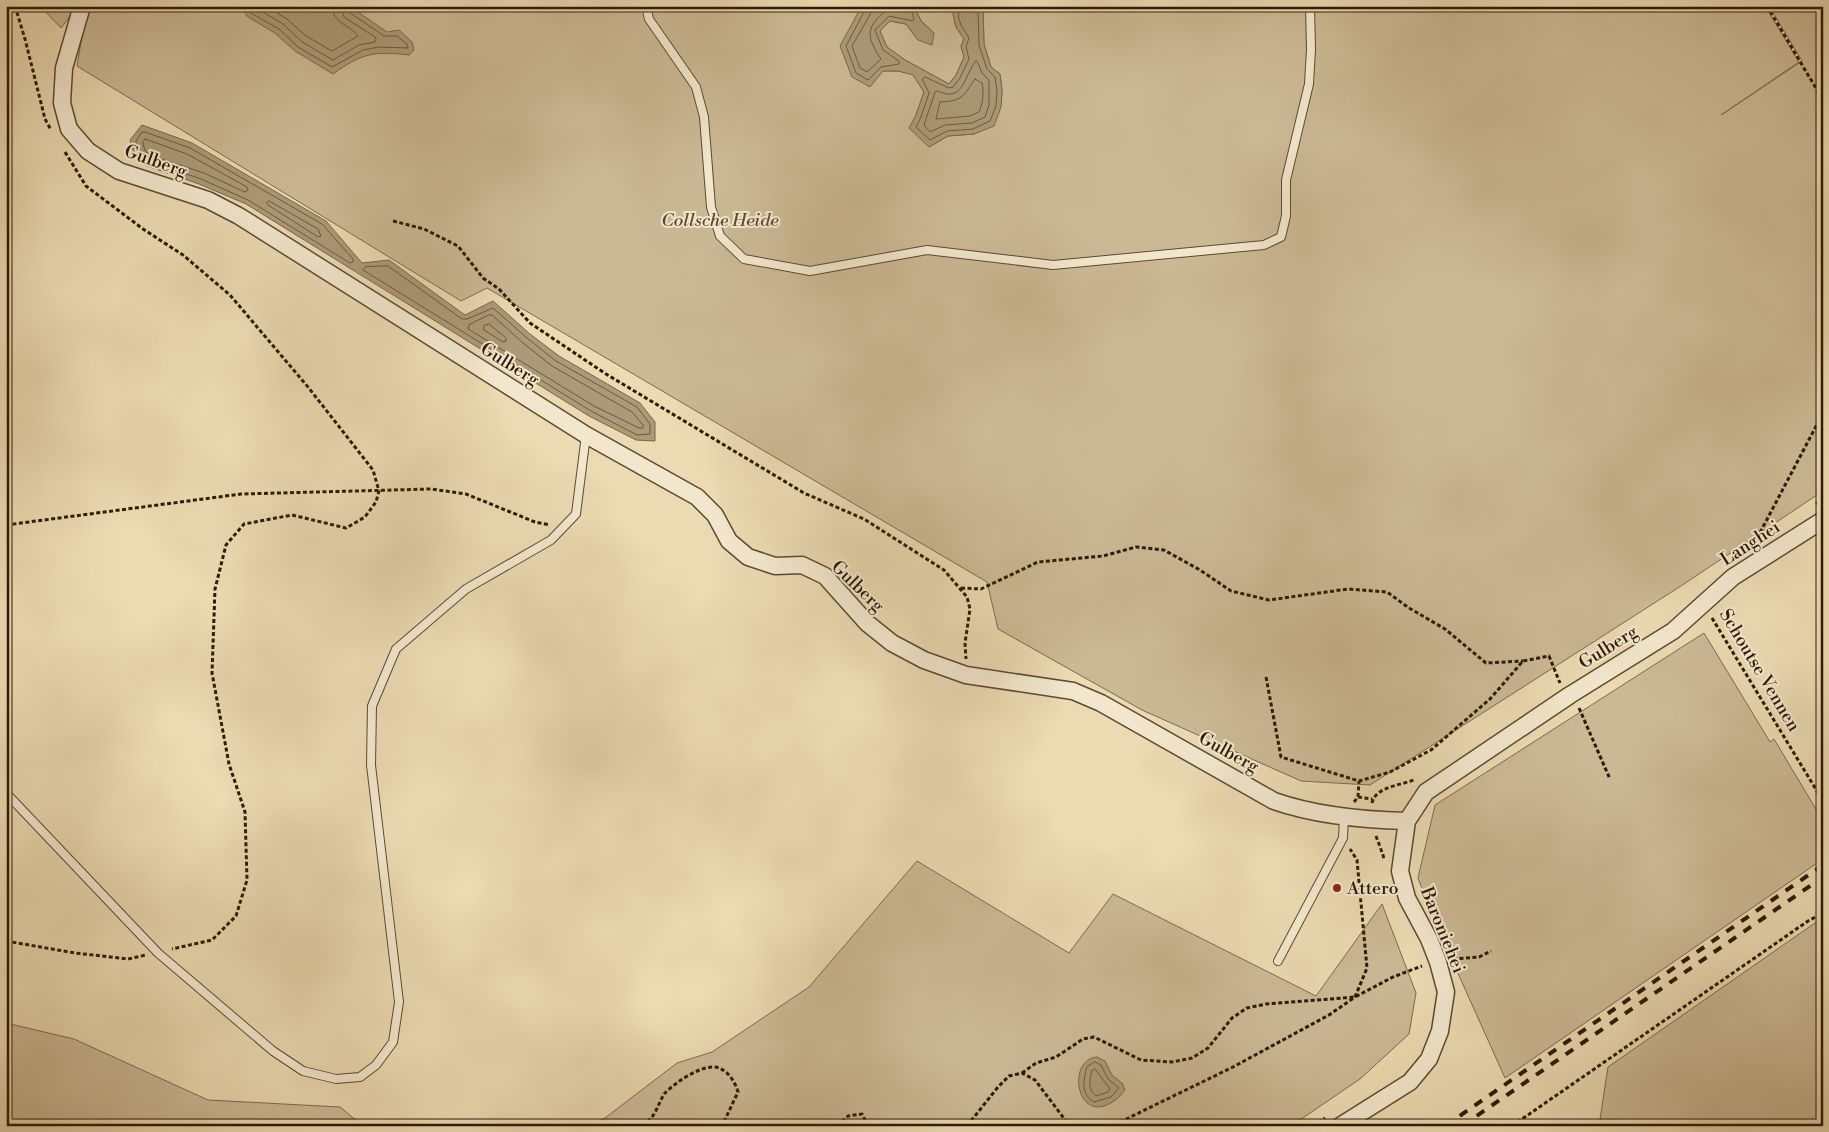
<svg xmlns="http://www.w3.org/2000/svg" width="1829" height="1132" viewBox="0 0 1829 1132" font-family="'Libre Bodoni',serif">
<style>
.green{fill:#cbb995;stroke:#7c6a4d}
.water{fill:#ab9977;stroke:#796649}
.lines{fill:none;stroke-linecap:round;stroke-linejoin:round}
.shore{stroke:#6c5a3e;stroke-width:1}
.lane-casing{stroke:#5d4a30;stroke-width:10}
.street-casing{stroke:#5d4a30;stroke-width:19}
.path{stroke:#2e1a05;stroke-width:3;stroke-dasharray:4 2.5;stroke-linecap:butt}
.lane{stroke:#f2e7cd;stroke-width:8}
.street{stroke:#f2e7cd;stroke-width:16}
.rail{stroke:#2e1a05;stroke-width:4;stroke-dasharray:9 9;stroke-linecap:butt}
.poi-dot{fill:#8f2418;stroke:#f2e7cd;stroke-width:2}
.labels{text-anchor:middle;stroke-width:4;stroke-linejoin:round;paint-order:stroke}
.street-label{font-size:18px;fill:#2e1a05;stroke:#f2e7cd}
.park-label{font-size:18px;font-style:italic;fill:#5d4a30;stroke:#f2e7cd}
.poi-label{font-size:18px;fill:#2e1a05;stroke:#f2e7cd;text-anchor:start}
</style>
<rect width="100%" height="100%" fill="#ebdab2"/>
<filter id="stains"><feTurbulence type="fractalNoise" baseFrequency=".004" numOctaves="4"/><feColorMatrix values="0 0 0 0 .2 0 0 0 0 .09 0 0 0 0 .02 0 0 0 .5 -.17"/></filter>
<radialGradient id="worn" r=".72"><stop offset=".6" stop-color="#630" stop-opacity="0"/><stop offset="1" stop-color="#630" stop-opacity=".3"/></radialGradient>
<path class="green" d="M 40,6 L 75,6 L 71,15 L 61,28 Z
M 87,6 L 863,6 L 860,9 L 883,71 L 898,71 L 913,74 L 924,92 L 916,115 L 929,147 L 948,136 L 974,134 L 1001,107 L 1002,90 L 1000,74 L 991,67 L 984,44 L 983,6 L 1765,6 L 1799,62 L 1721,115 L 1802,61 L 1769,6 L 1823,6 L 1823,491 L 1684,584 L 1370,785 L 1301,781 L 1142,710 L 998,629 L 987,582 L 487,288 L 461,301 L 77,66 Z
M 914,6 L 959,6 L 953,14 L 956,27 L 964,39 L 961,46 L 964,57 L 956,75 L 949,84 L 905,60 L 887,47 L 880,31 L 890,21 L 906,24 L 918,40 L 934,33 L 921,21 Z
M 1704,633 L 1770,742 L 1774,739 L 1823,821 L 1823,859 L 1505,1078 L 1435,922 L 1418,878 L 1435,805 Z
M 917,861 L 1069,953 L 1113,894 L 1316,996 L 1382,904 L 1416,993 L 1409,1034 L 1360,1079 L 1291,1126 L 585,1126 L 605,1118 L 677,1063 L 712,1052 L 809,987 Z
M 1823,920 L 1823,1126 L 1599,1126 L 1608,1067 L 1815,923 Z
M 6,1023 L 74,1039 L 208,1100 L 340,1107 L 363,1126 L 6,1126 Z"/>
<path class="water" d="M 239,6 L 345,6 L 355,10 L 387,32 L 399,30 L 412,42 L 414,50 L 409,55 C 374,51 362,53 333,74 L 295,51 L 275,33 L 248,17 Z
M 863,6 L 914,6 L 921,21 L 934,33 L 932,45 L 918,40 L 906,24 L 890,21 L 880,31 L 887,47 L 905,60 L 949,84 L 956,75 L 964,57 L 961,46 L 964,39 L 956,27 L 953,14 L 959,6 L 983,6 L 984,44 L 991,67 L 1000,74 L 1002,90 L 1001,107 L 994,126 L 974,134 L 948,136 L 929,147 L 909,128 L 916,115 L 924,92 L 913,75 L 898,71 L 883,71 L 870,87 L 852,77 L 840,46 L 860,9 Z
M 142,125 L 192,143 L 326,221 L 362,263 L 389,260 L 465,315 L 493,301 L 530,334 L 559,356 L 640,403 L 655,422 L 655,441 L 636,440 L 589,416 L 246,204 L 199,184 L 147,166 L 135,158 L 130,140 Z
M 1097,1057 L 1105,1061 L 1112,1075 L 1122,1083 L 1125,1090 C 1122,1093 1118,1099 1114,1101 C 1076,1127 1066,1059 1097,1057 Z"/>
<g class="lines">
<path class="shore" d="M 245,6 L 251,13 L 279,29 L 298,47 L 332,67 L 363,50 L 379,47 L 408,48 L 407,44 L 397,36 L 384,36 L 349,12 L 346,6
M 253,6 L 283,24 L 302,42 L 333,60 L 359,45 L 375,42 L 376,39 L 375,37 L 344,17 L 340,6
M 266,6 L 287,19 L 306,36 L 332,51 L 358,36 C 349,24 333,24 332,6
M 866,6 L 865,10 L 846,46 L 856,73 L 868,80 L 881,67 L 899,64 L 899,61 L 883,50 L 875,30 L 889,16 L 913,21 L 914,19 L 910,6
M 872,6 L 871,13 L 852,46 L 860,68 L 867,72 L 881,59 C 872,45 864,33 877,19 C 885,9 890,10 902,11 L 904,6
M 962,6 L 958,16 L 961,25 L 969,38 L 966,47 L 969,59 L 960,78 L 953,87 L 949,88 L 925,77 L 922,79 L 929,93 L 921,117 L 916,127 L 930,140 L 947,131 L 973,129 L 990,121 L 996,106 L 997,90 L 995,77 L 987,69 L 979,45 L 978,6
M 976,61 L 978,63 L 982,73 L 989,80 L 989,105 L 985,117 L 972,123 L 945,125 L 930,132 L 924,125 L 935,92 L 938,91 C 964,104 964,74 976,61 Z
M 975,79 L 982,83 C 984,93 983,103 979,112 L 970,116 L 936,119 L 940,102 C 962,101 963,97 975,79 Z
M 142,132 L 145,132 L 190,148 L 322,224 L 353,259 L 353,262 L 350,263 L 248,200 L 201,179 L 149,161 L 140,155 L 136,142 Z
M 145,139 L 187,154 L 247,187 L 248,190 L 245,192 L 204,173 L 152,156 L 145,151 L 143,143 Z
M 269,201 L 318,229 L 321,236 L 318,237 L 268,205 L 267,203 Z
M 388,266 L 462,319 L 467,319 L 493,308 L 527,338 L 556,361 L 637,407 L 650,424 L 650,434 L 637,435 L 591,411 L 363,270 L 365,267 Z
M 489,315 L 492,315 L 523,343 L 552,366 L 632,412 L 643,425 L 643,428 L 639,428 L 594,406 L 468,329 L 469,325 Z
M 489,324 L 506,338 L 506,341 L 503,342 L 484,330 L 484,326 Z
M 1095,1062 L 1101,1065 L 1108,1079 L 1119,1088 L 1111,1097 L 1094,1102 C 1081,1095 1083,1080 1087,1067 Z
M 1095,1069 L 1110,1089 L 1108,1092 L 1096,1096 C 1088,1090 1089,1080 1092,1071 Z"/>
<defs>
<path id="lane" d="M 646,6 L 649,19 L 696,87 L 704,117 L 711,207 L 720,236 L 744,259 L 810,271 L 927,250 L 1053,265 L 1264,245 L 1281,237 L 1286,216 L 1286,180 L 1309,84 L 1311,49 L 1310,6
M 6,793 L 158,953 L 273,1051 L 303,1071 L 336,1079 L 360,1077 L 376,1065 L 393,1042 L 399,1002 L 371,765 L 372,706 L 396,649 L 466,589 L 551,540 L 576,514 L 586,435
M 1278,961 L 1343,838 L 1344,816"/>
<path id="street" d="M 82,6 L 64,68 L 62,103 L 69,129 L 88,151 L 119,171 L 208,200 L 239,216 L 586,435 L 697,497 L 715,515 L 729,541 L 748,557 L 775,566 L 802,565 L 825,576 L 867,623 L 892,643 L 924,660 L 966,675 L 1073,691 L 1101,703 L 1274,801 C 1317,816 1363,820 1407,821
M 1340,1126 L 1410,1082 L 1429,1059 L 1440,1031 L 1446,992 L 1438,962 L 1429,939 L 1407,898 L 1400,871 L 1407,821 L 1426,792 L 1570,695 L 1673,631 L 1733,577 L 1823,520"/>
</defs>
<use href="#lane" class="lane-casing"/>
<use href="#street" class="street-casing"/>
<path class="path" d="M 15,6 L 25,39 L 45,119 L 51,130
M 1767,6 L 1823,100
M 65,152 L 86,186 L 143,229 L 183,255 L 230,295 L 308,387 L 373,470 L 379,491 L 376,502 L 365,517 L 346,528 L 292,515 L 244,524 L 226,545 L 215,589 L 212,673 L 229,764 L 245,812 L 247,880 L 236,916 L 212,940 L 172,949
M 393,221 L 424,229 L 458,246 L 483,278 L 499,289 L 530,323 L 606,374 L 804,493 L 864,519 L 944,570 L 967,597 L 970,609 L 965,643 L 966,659
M 1816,504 L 1823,500
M 6,525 L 241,494 L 431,489 L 466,494 L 535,522 L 550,525
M 1754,544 L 1823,413
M 961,588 L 981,589 L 1038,562 L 1103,556 L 1136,547 L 1164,550 L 1200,570 L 1231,591 L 1269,600 L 1348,589 L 1387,592 L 1409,608 L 1445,629 L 1486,663 L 1523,661
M 1712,618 L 1823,801
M 1266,677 L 1281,757 L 1359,781 L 1390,772 L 1431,750 L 1490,699 L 1523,661 L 1549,656 L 1560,683
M 1579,708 L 1610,779
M 1358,797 L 1372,799
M 1354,802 L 1358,797 L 1359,781
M 1372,803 C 1375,787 1401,785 1414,780
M 1376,836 L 1383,855 L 1384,860
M 6,941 L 75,953 L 128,959 L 146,955
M 1453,959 L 1479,957 L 1491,951
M 1022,1073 L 1036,1063 L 1056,1057 L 1083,1039 L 1094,1037 L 1141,1060 L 1172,1062 L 1192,1058 L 1208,1048 L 1232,1018 L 1247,1008 L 1266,1004 L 1355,997 L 1393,977 L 1422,966
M 635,1126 C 639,1124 646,1123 649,1120 C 657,1113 659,1101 665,1093 C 675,1083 704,1062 719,1068 C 729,1072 735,1082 738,1092 L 722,1126
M 837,1126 L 848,1116 L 862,1114 L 868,1126
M 967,1126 L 998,1087 L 1009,1076 L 1022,1073 L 1035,1080 L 1069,1125
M 1060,1126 L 1094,1126
M 1101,1126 L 1116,1124 L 1233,1067 L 1329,1015 L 1355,997 L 1367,968 L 1357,860 L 1350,849
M 1313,1126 L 1325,1118
M 1512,1126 L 1808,921 L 1823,913"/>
<use href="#lane" class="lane"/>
<use href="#street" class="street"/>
<path class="rail" d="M 1445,1126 L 1823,865
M 1462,1126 L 1823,877"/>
</g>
<circle class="poi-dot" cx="1337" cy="888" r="5"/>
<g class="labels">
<g class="street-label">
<text transform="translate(156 161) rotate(20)" y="6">Gulberg</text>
<text transform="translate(510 364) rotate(32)" y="6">Gulberg</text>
<text transform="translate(1750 543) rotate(-33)" y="6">Langhei</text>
<text transform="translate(858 586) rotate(44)" y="6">Gulberg</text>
<text transform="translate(1608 647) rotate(-32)" y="6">Gulberg</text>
<text transform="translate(1760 670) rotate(59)" y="6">Schoutse Vennen</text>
<text transform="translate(1229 752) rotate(29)" y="6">Gulberg</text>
<text transform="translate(1443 930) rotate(68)" y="6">Baroniehei</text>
</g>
<g class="park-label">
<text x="720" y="226">Collsche Heide</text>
</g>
<g class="poi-label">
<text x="1347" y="894">Attero</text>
</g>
</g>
<rect width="1829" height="1132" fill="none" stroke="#ebdab2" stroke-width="25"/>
<rect x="8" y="8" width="1814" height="1117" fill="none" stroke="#2e1a05" stroke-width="2.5"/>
<rect x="12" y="12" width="1804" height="1107" fill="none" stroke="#2e1a05"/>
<rect width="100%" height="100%" filter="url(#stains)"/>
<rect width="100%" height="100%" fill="url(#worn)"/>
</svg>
